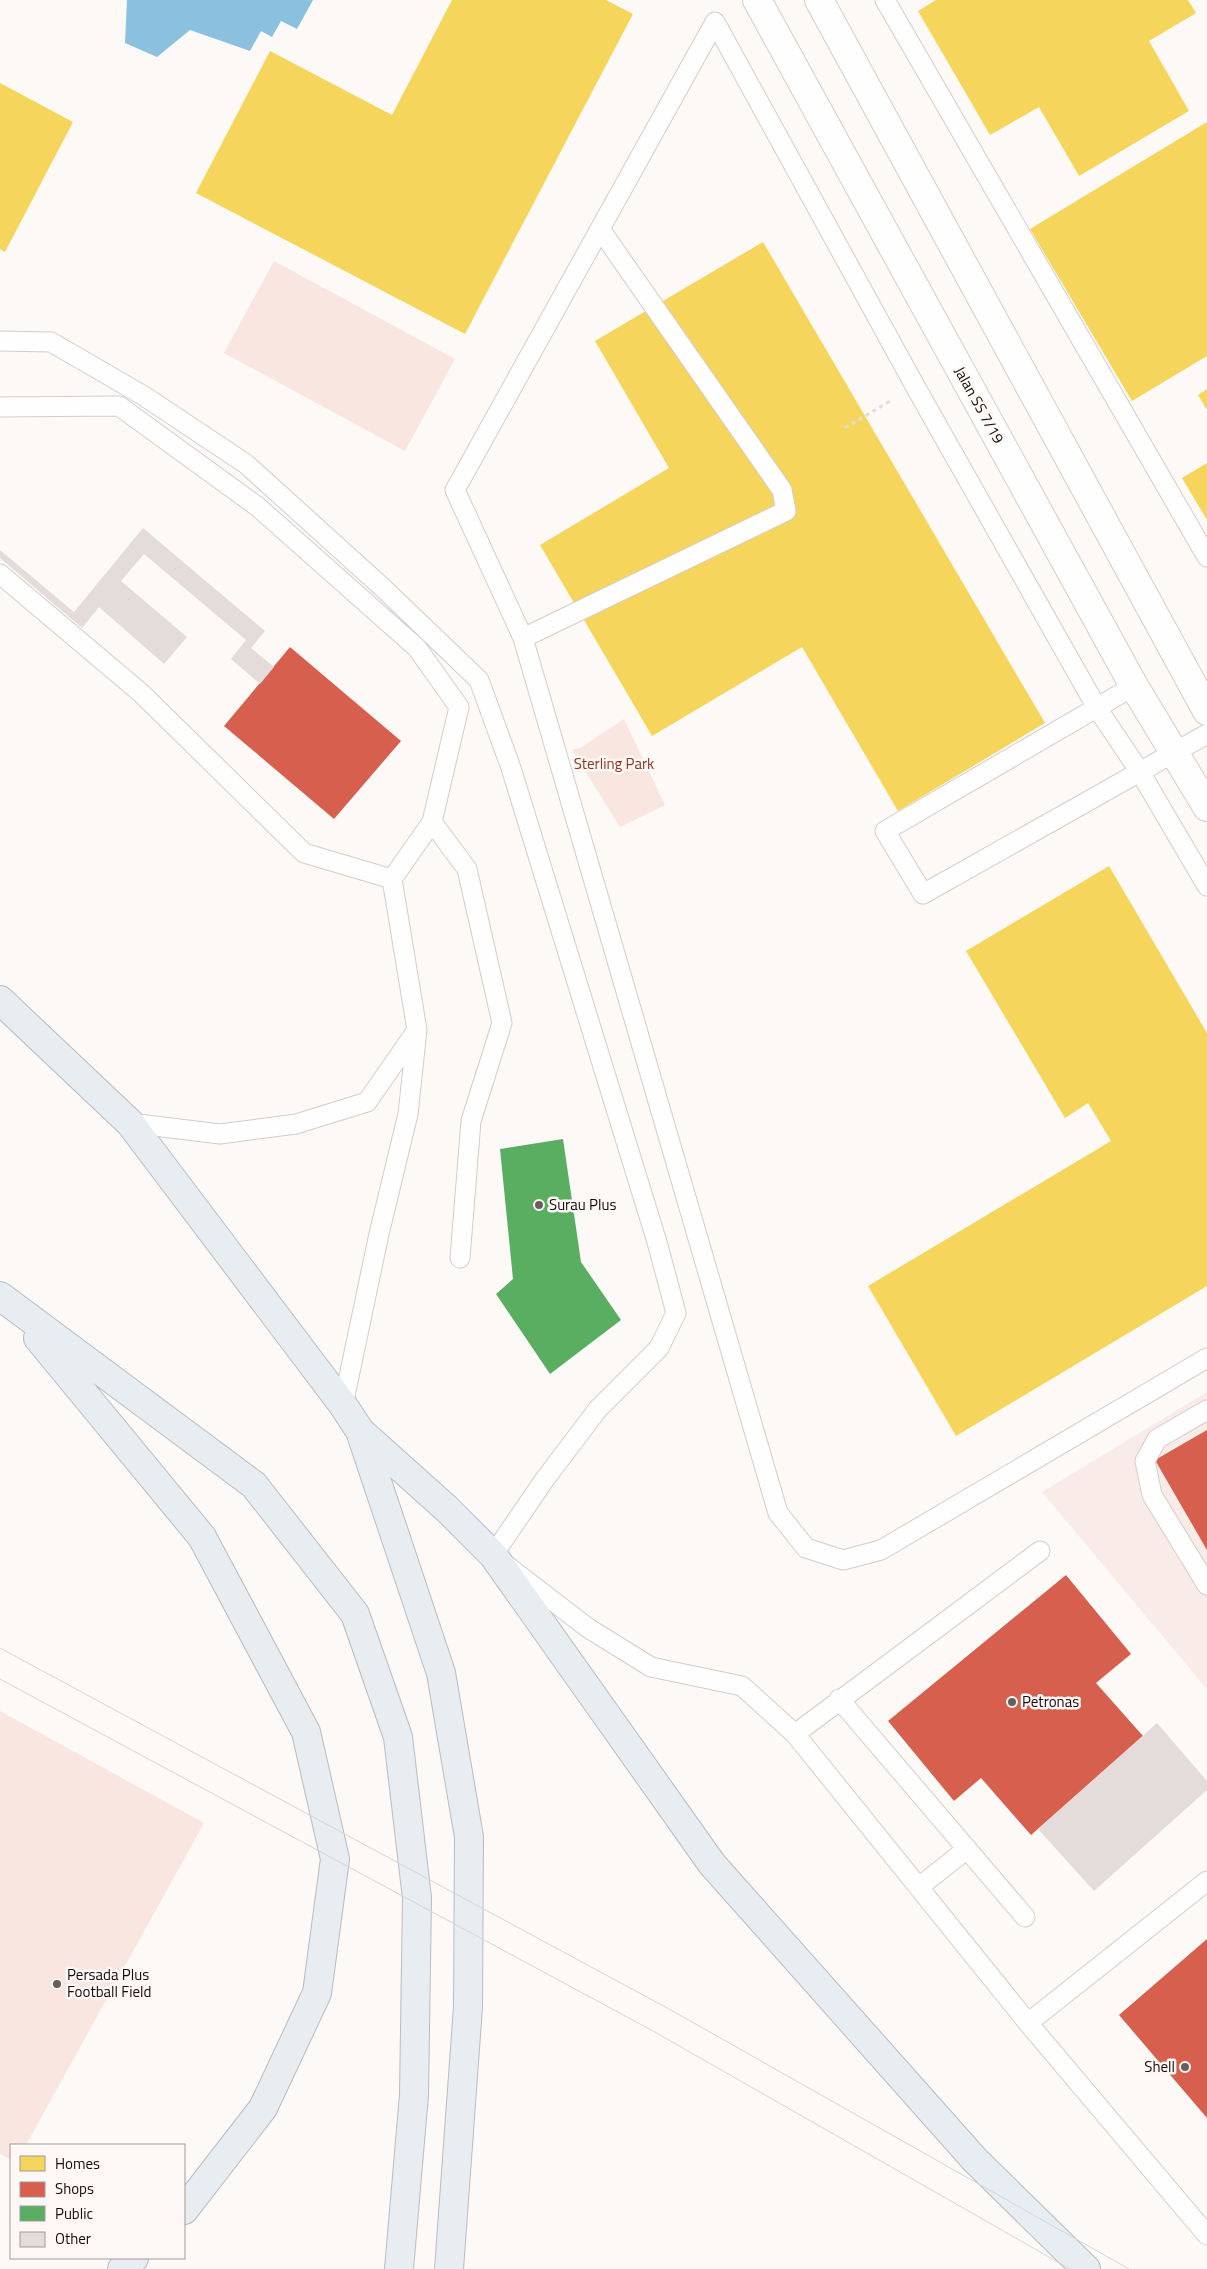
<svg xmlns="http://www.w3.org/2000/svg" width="1207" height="2269" viewBox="0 0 1207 2269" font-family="'Titillium Web',sans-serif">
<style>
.built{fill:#f9ebe8}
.green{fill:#f9e6e0}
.water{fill:#8bc0df}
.homes{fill:#f6d55c}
.shops{fill:#d6604d}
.public{fill:#5aae61}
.building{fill:#e3dcda}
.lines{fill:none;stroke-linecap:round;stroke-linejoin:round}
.lane-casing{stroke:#d3cdca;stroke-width:21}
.secondary-casing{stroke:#d3cdca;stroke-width:30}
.highway-casing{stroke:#b8bcbf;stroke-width:30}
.path{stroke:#dfdedd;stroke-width:3;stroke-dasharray:4 4;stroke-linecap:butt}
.lane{stroke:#fffefe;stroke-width:19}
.secondary{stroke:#fffefe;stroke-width:28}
.highway{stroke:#e8edf1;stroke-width:28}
.tram{stroke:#d7d5d5;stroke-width:1}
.poi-dot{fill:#665f5d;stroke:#fdf8f6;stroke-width:2}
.labels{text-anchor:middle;stroke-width:5;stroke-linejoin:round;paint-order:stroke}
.street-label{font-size:15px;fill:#150c0a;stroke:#fdf8f6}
.park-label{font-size:15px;fill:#91341a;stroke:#fdf8f6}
.poi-label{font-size:15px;fill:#150c0a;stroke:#fdf8f6;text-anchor:start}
</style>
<rect width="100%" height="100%" fill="#fcf9f7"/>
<path class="built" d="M 1207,1392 L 1207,1689 L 1042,1492 Z"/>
<path class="green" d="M 274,261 L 455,359 L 405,451 L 224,353 Z
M 624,719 L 665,805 L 620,827 L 572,750 L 580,748 Z
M 0,1711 L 204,1823 L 26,2145 L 11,2145 L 11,2160 L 0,2154 Z"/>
<path class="water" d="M 127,0 L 313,0 L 297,29 L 281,21 L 272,37 L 261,31 L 250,51 L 190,30 L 157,57 L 125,43 Z"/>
<path class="homes" d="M 452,0 L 606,0 L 633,14 L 465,334 L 196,193 L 270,51 L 392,115 Z
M 936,0 L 1188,0 L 1196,13 L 1149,41 L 1189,111 L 1079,176 L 1039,107 L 990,135 L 918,11 Z
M 0,83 L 73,122 L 5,252 L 0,249 Z
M 1207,122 L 1207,356 L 1132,401 L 1030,229 Z
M 763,242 L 1045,723 L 898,811 L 802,647 L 652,736 L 540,545 L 669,468 L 595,341 Z
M 1207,389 L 1207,410 L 1198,395 Z
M 1207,463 L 1207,520 L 1182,478 Z
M 1109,866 L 1207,1033 L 1207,1286 L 956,1436 L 868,1286 L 1111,1141 L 1088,1103 L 1065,1118 L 966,951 Z"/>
<path class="shops" d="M 290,647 L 401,741 L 334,819 L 224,726 Z
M 1207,1430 L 1207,1550 L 1155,1460 Z
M 1066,1575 L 1131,1654 L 1096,1683 L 1143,1736 L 1031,1835 L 981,1778 L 954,1801 L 888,1721 Z
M 1207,1939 L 1207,2118 L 1119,2015 Z"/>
<path class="public" d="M 563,1139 L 581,1262 L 621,1320 L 550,1374 L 496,1294 L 513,1279 L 500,1149 Z"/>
<path class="building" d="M 143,528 L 265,631 L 251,648 L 274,667 L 260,684 L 231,659 L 246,640 L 144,554 L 121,581 L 187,637 L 164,664 L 99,607 L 82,628 L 0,558 L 0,550 L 74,612 Z
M 1157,1723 L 1207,1781 L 1207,1790 L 1094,1891 L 1038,1829 Z"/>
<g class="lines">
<defs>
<path id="lane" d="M 885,0 L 1207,557
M 0,341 L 51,342 L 144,396 L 246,464 L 382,587 L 479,680 L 511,768 L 657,1242 L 676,1313 L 659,1348 L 598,1409 L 545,1479 L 493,1555 L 588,1628 L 651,1667 L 742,1686 L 795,1734 L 1028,2023 L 1207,2235
M 0,407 L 119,406 L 258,507 L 417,648 L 459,707 L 432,822 L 392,879 L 417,1030 L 408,1114 L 379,1234 L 343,1405
M 0,574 L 141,693 L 304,853 L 392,879
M 523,638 L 786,511 L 782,490 L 600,229
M 1134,686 L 885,831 L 923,894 L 1207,734
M 432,822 L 467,869 L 502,1023 L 471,1121 L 460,1258
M 1207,886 L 1140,772 L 1097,708 L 915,386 L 715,22 L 455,490 L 523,638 L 778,1513 L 806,1548 L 843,1560 L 881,1550 L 1207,1358
M 130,1123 L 220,1134 L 296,1124 L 367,1102 L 415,1033
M 1207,1410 L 1157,1439 L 1145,1461 L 1152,1495 L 1207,1585
M 839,1699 L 1025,1917
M 795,1734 L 1040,1551
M 919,1887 L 967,1849
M 1028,2023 L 1207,1881"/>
<path id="secondary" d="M 757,0 L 1134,686 L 1207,807
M 819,0 L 1207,711"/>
<path id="highway" d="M 0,1000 L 130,1123 L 343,1405 L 360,1431 L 441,1673 L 469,1837 L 468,2007 L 449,2269
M 0,1296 L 254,1485 L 355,1614 L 398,1737 L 417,1898 L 414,2095 L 399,2269
M 38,1338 L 202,1537 L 306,1732 L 335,1859 L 317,1993 L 263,2108 L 184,2210
M 361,1432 L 447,1509 L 493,1555 L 712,1864 L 975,2160 L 1086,2269
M 122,2269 L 134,2258"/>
</defs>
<use href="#lane" class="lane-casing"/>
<use href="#secondary" class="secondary-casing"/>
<use href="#highway" class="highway-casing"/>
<path class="path" d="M 845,428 L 890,401"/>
<use href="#lane" class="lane"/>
<use href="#secondary" class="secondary"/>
<use href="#highway" class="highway"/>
<path class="tram" d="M 0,1648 L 669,2009 L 1129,2269
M 0,1679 L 653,2031 L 1070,2269"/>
</g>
<g class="poi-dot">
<circle cx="539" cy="1205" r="5"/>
<circle cx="1012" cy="1702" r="5"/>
<circle cx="57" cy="1984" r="5"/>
<circle cx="1185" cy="2067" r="5"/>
</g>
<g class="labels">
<g class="street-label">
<text transform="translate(979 405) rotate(61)" y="5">Jalan SS 7/19</text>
</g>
<g class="park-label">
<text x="614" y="769">Sterling Park</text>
</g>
<g class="poi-label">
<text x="549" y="1210">Surau Plus</text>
<text x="1022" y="1707">Petronas</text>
<text x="67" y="1980">Persada Plus<tspan x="67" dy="17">Football Field</tspan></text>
<text x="1175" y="2072" text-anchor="end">Shell</text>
</g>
</g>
<rect x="10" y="2144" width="175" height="115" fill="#fdf8f6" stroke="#a09a98"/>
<rect x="20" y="2156" width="25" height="15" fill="#f6d55c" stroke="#a09a98"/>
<text x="55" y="2169" font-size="15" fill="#150c0a">Homes</text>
<rect x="20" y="2182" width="25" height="15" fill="#d6604d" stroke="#a09a98"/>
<text x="55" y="2194" font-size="15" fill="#150c0a">Shops</text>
<rect x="20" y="2206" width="25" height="15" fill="#5aae61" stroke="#a09a98"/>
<text x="55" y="2219" font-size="15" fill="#150c0a">Public</text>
<rect x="20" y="2232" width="25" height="15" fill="#e3dcda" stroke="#a09a98"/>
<text x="55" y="2244" font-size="15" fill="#150c0a">Other</text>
</svg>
